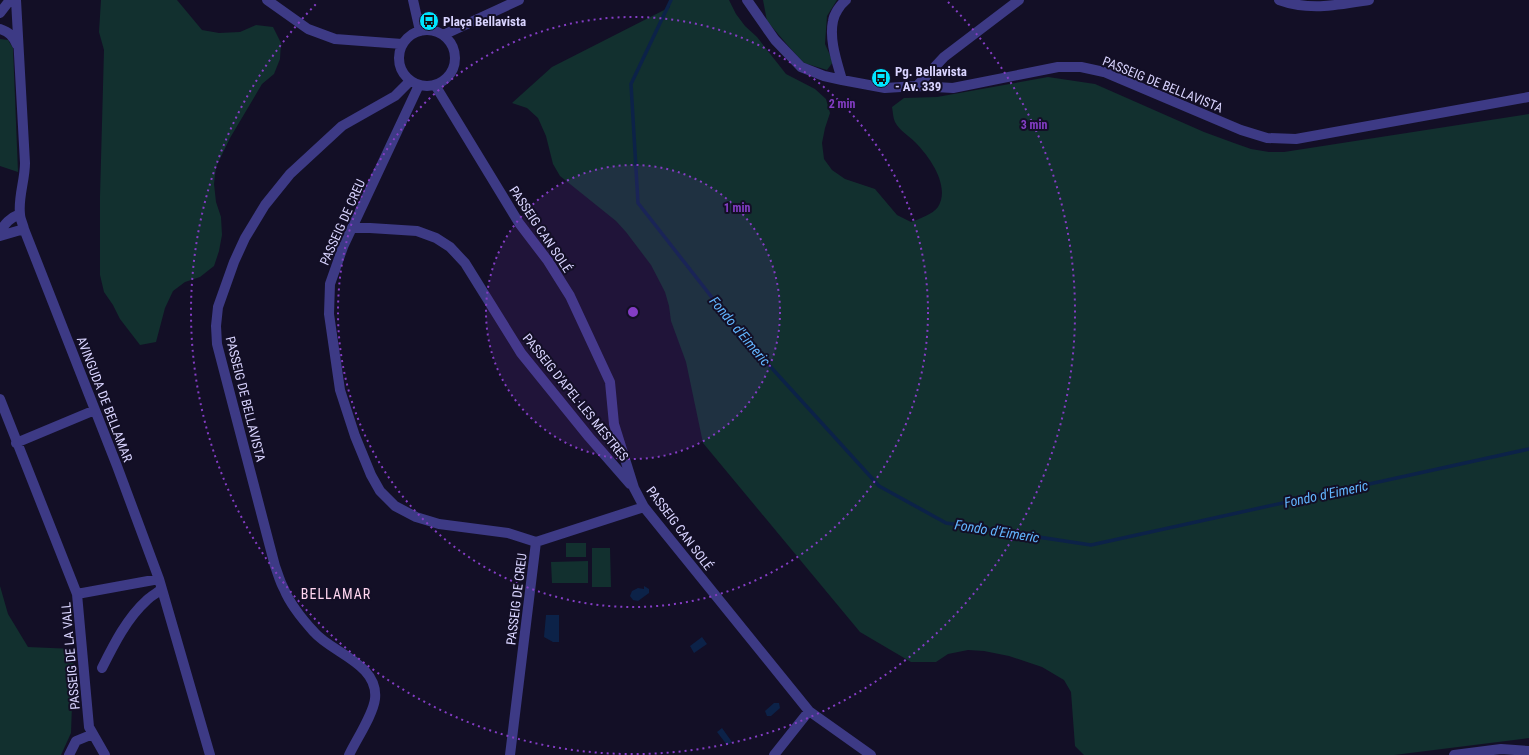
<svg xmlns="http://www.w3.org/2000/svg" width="1529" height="755" viewBox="0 0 1529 755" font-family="'Roboto Condensed',sans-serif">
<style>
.green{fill:#12302f}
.water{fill:#0c2248}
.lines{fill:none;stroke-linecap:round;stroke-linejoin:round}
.stream{stroke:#0c2248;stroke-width:3.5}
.minor{stroke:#3d3a85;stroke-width:10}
.ring{fill:none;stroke:#843dc5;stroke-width:2;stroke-dasharray:2 4}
.labels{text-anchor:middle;stroke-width:4;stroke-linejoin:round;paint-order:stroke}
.poi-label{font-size:13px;font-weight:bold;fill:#d9d4ff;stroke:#130f26;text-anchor:start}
.street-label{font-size:13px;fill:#d9d4ff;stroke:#130f26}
.water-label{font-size:14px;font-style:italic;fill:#62b6ff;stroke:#130f26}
.neighbourhood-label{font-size:14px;letter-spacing:1px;fill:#ffd6f0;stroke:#130f26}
.centre{fill:#843dc5;stroke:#130f26;stroke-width:2}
.ring-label{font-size:12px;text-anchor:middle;font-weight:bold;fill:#843dc5;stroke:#130f26;stroke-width:4;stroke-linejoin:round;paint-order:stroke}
</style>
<rect width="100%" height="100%" fill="#130f26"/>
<path class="green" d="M 101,0 L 177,0 L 202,30 L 219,33 L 240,32 L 256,25 L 273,27 L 281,43 L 280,59 L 274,74 L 262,84 L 230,138 L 216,167 L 214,184 L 216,202 L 221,217 L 222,235 L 219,251 L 214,266 L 200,277 L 185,282 L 173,291 L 165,308 L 156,342 L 140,345 L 120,319 L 113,305 L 104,292 L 100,275 L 100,196 L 104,50 L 99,32 Z
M 670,0 L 729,0 L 736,14 L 745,26 L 757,37 L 786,74 L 815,89 L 826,99 L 830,113 L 825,128 L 822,143 L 824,159 L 832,170 L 845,179 L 875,189 L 897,215 L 911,222 C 919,219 933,214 938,207 C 951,186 929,156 915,142 C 908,135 900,131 895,122 C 893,118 893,112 892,107 L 904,98 L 937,97 L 1048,77 L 1095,84 L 1204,132 L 1234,143 L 1251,149 L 1269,152 L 1284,152 L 1529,114 L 1529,738 L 1394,755 L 1084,755 L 1075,746 L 1071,692 L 1064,680 L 1042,667 L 1009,656 L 984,651 L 968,650 L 948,654 L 936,662 L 911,662 L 860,632 L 703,443 L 686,362 L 671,321 L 669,306 L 665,292 L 651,265 L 626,232 L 616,221 L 560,176 L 553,164 L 546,136 L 538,118 L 527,108 L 512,103 L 552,67 L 670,7 Z
M 763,0 L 837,0 L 827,16 L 825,44 L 833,62 L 827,70 L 804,63 L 790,48 L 767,21 Z
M 0,39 L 8,40 L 13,48 L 18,172 L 0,166 Z
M 566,543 L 586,543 L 586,557 L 566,557 Z
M 592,548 L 610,548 L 611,587 L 592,587 Z
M 588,561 L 588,583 L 552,583 L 551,562 Z
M 0,586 L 8,614 L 28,647 L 74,649 L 71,733 L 61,755 L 0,755 Z"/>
<path class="water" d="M 644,586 L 649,589 L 649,593 L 638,601 L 633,600 L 630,596 L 632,591 L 638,588 L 644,589 Z
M 546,615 L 559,615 L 559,642 L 553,642 L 544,637 Z
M 702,637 L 707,644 L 694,653 L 690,646 Z
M 774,703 L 779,703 L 780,708 L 771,716 L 767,716 L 765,711 Z
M 722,728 L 732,742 L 727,745 L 717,732 Z"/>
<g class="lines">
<path class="stream" d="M 671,0 L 631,84 L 638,203 L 739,332 L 879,486 L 946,523 L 1091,545 L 1529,449"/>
<path class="minor" d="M 16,0 L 25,163 C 25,180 18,197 20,214 C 20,219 23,224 24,229 L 117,466 L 159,579 L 210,755
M 267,0 L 308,29 L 335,39 L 402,44
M 413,0 L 420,31
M 747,0 L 775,40 L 801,67 L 824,76 L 842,80 L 885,88 L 917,86 L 953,88 L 1058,67 L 1081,67 L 1104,72 L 1241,130 L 1267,138 L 1296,139 L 1529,97
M 1279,0 C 1309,11 1338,5 1369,0
M 0,13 L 10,0
M 0,29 C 9,32 13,36 17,45
M399 58a28 28 0 1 1 56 0a28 28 0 1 1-56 0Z
M 443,35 L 519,0
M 842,80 C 837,62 829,40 833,21 C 834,14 840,5 846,0
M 419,85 L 343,247 L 330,284 L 329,314 L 340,390 L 355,436 L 371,475 L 380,491 L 395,506 L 416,517 L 439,524 L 508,533 L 536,542
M 435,85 L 519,223 L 548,261 L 570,296 L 610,382 L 614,424 L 634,488 L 644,507 L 809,711 L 871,755
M 917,86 L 944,57 L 1019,0
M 353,228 L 370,228 L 417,231 L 436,238 L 450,247 L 465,263 L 521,353 L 589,437 L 630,484
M 0,232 C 5,223 10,218 20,214
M 0,236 L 24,229
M 0,399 L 77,594 L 89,727 L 105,755
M 16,443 L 95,410
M 536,542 L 644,507
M 77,594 L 159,579
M 102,668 C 114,644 127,618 147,600 C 151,596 157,593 162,589
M 69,755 L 76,741 L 93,734
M 349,755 C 356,740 373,715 375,699 C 379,664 332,653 314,632 C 303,620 290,604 284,589 C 280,582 278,574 275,566 L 217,344 L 216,326 L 218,307 L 234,262 L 245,238 L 265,205 L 290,174 L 342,126 L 395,96 L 410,81
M 510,755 L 536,542
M 774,755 L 809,711
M 1454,755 L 1501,749 L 1529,751"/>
</g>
<circle cx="633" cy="312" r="147" fill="#843dc5" fill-opacity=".12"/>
<g class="ring">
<circle cx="633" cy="312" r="147"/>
<circle cx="633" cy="312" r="295"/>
<path d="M948 2A442 442 0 1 1 318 2"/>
</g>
<defs>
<symbol id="bus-disc" viewBox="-11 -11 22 22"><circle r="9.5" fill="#00e5ff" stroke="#130f26"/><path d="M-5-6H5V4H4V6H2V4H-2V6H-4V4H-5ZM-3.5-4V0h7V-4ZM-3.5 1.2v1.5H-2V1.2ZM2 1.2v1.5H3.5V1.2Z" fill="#111"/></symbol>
</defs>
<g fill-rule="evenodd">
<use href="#bus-disc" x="418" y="10" width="22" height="22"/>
<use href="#bus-disc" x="870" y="67" width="22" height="22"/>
</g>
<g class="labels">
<g class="poi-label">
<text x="443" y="26">Plaça Bellavista</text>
<text x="895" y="76">Pg. Bellavista<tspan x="895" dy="15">- Av. 339</tspan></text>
</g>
<g class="street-label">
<text transform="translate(1163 84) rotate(22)" y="5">PASSEIG DE BELLAVISTA</text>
<text transform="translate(342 222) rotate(-66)" y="5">PASSEIG DE CREU</text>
<text transform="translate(541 229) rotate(56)" y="5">PASSEIG CAN SOLÉ</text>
<text transform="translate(576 397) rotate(51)" y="5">PASSEIG D'APEL·LES MESTRES</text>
<text transform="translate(105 399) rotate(69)" y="5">AVINGUDA DE BELLAMAR</text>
<text transform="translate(246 399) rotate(76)" y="5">PASSEIG DE BELLAVISTA</text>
<text transform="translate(680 528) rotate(53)" y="5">PASSEIG CAN SOLÉ</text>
<text transform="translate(516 599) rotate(-83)" y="5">PASSEIG DE CREU</text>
<text transform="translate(70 656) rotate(-95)" y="5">PASSEIG DE LA VALL</text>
</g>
<g class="water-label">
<text transform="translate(740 331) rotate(50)" y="5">Fondo d'Eimeric</text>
<text transform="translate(1326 494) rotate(-12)" y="5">Fondo d'Eimeric</text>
<text transform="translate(997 531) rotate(9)" y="5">Fondo d'Eimeric</text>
</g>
<g class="neighbourhood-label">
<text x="336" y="599">BELLAMAR</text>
</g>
</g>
<circle cx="633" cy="312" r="6" class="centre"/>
<g class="ring-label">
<text x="842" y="108">2 min</text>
<text x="1034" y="129">3 min</text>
<text x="737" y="212">1 min</text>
</g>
</svg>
